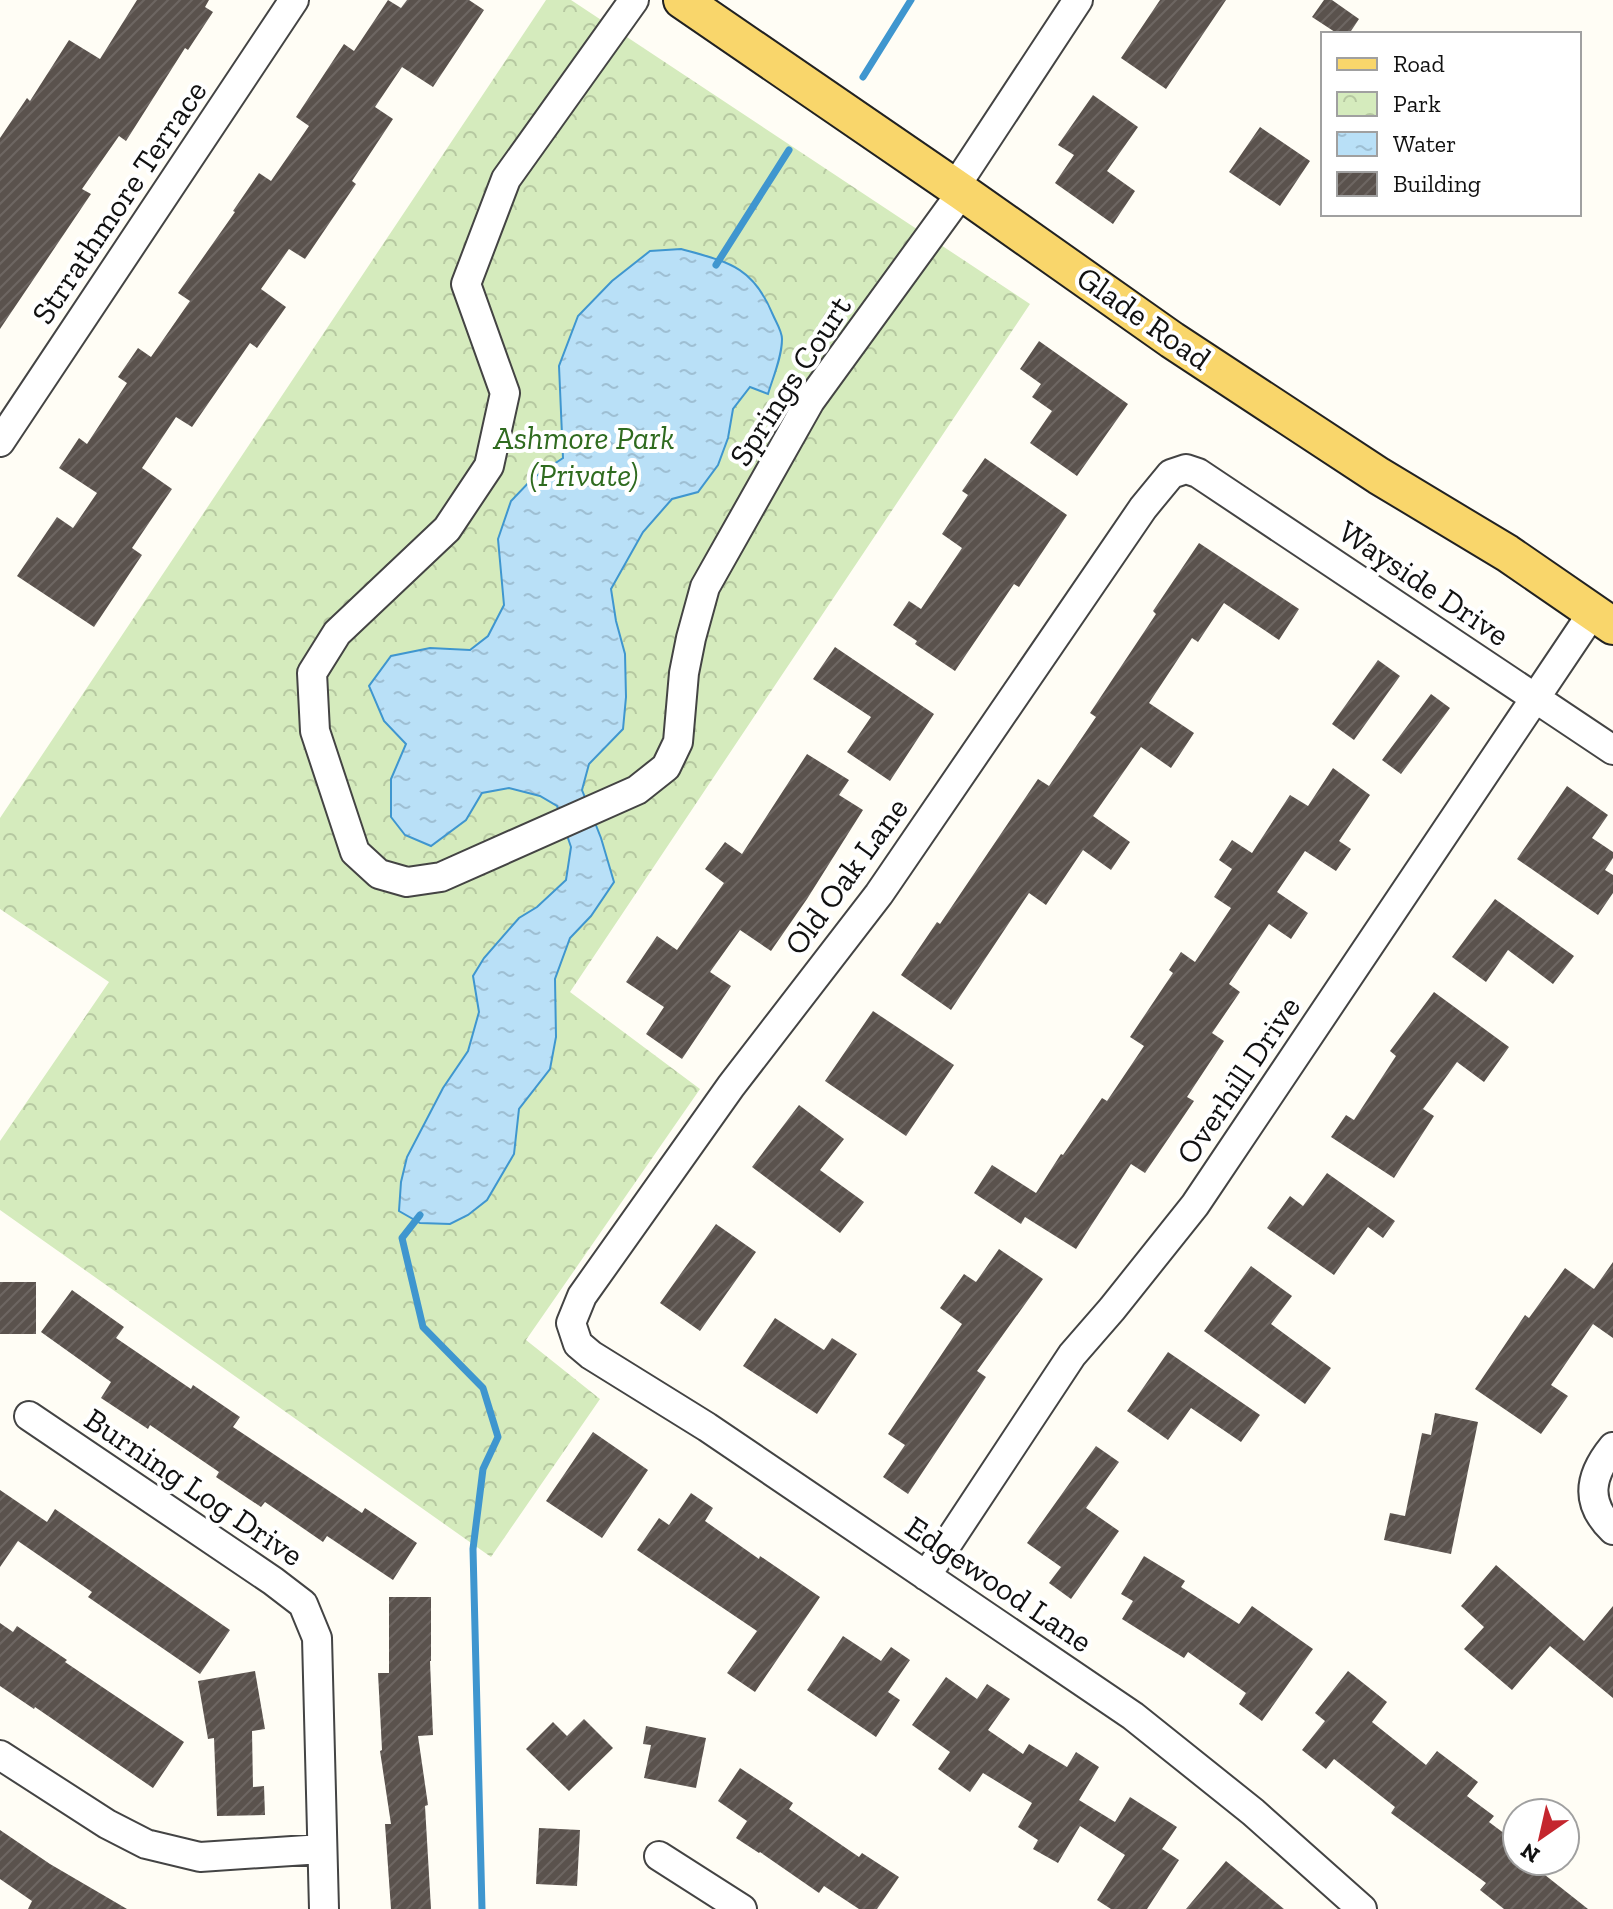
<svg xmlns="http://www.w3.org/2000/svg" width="1613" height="1909" viewBox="0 0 1613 1909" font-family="'Zilla Slab',serif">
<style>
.park{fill:url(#park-crowns)}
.water{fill:url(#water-ripples);stroke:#3f96cf;stroke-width:2}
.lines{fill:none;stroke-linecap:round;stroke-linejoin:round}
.stream{stroke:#3f96cf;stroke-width:7}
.building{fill:url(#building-hatch)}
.minor-casing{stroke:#444;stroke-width:32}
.major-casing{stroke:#222;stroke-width:40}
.minor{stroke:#fff;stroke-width:28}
.major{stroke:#f9d66b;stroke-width:36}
.labels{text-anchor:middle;stroke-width:8;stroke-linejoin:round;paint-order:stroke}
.street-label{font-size:32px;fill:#111;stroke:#fff}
.park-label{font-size:32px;font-style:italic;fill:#2f6b1f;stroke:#fff}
</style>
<defs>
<pattern id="park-crowns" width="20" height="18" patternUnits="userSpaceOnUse" patternTransform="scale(2)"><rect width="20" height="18" fill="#d5ebbd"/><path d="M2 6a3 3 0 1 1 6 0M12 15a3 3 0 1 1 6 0" fill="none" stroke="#b6c8a1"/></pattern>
<pattern id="water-ripples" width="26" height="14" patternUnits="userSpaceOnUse" patternTransform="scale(2)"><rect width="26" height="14" fill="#b9e0f7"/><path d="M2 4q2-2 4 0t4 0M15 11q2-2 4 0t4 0" fill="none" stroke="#9ebfd3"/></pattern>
<pattern id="building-hatch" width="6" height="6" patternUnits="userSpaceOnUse" patternTransform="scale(2)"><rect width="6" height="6" fill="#5a524d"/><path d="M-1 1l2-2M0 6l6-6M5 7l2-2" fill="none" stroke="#6d6662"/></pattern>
</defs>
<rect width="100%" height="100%" fill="#fffdf5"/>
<path class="park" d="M 546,0 L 571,0 L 1030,304 L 570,992 L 700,1089 L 526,1340 L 600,1399 L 491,1557 L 0,1210 L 0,1141 L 109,982 L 0,909 L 0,818 Z"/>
<path class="water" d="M 681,249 C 728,262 753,266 773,315 C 776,322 782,331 782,339 C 782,357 773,377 768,394 L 750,387 L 733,409 L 728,438 L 718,465 L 698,492 L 672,499 L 643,532 L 611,589 L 616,621 L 625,654 L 626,697 L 623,729 L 589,764 L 582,790 L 601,838 L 614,882 L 591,916 L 570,938 L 555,979 L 556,1037 L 550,1069 L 519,1109 L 514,1154 L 487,1200 L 468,1215 L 450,1224 L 420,1223 L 399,1211 L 401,1182 L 407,1157 L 443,1088 L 468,1051 L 479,1012 L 473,976 L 484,958 L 519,918 L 537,907 L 566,880 L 571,847 L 557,806 L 540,796 L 509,788 L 482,793 L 466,820 L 431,846 L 405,835 L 391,817 L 391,779 L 406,744 L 384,721 L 369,686 L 391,656 L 430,648 L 470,650 L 488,636 L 504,605 L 498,539 L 511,501 L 533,478 L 563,458 L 559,366 L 578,316 L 612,281 L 650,251 Z"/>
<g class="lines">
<path class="stream" d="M 863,77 L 911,0
M 716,265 L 789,150
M 420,1215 L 402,1238 L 423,1327 L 483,1388 L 498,1437 L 483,1469 L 473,1549 L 482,1909"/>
</g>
<path class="building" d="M 137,0 L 209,0 L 205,7 L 213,12 L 188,50 L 185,48 L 126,141 L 119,136 L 82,189 L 91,194 L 0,329 L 0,138 L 27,98 L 30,101 L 69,40 L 100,59 Z
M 388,0 L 401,8 L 407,0 L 469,0 L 484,10 L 433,87 L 402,67 L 375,107 L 393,119 L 352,181 L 356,184 L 305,259 L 289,249 L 261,289 L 286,307 L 257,348 L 250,343 L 192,427 L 176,417 L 142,468 L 172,489 L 132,548 L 142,555 L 94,627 L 17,576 L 57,517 L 73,528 L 97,493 L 59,468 L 79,438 L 87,444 L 127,383 L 118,377 L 138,348 L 151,357 L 190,301 L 178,293 L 235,212 L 233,211 L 259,173 L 271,181 L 309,126 L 296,117 L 344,44 L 354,51 Z
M 1160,0 L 1226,0 L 1166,89 L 1121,58 Z
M 1324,0 L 1332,0 L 1359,19 L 1349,34 L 1338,34 L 1312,17 Z
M 1093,95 L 1138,127 L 1107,171 L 1135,191 L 1113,224 L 1055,183 L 1074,155 L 1058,145 Z
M 1260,127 L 1310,161 L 1280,206 L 1229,172 Z
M 1039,341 L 1128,404 L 1077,476 L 1030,443 L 1052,411 L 1032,397 L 1041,384 L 1020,369 Z
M 985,458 L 1067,515 L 1019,587 L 1014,584 L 955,671 L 915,644 L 917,641 L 893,625 L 909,601 L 921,609 L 962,548 L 942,534 L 968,495 L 962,491 Z
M 1199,543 L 1299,609 L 1279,640 L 1224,603 L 1198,642 L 1192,638 L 1149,703 L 1194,733 L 1171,768 L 1141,747 L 1093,816 L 1130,842 L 1111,870 L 1083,850 L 1046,905 L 1029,893 L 951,1010 L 901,975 L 937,922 L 940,924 L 1038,779 L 1049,786 L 1096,717 L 1090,713 L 1156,614 L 1153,611 Z
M 835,647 L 934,714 L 890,781 L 847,752 L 871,717 L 813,679 Z
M 1378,660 L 1400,676 L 1354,740 L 1332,724 Z
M 1431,694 L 1450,708 L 1401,774 L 1382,760 Z
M 807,754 L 849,780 L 839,795 L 863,810 L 807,899 L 771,951 L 740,930 L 710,972 L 731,986 L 682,1059 L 646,1034 L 664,1007 L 626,982 L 657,936 L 677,950 L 724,883 L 705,869 L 725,842 L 742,854 Z
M 1333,768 L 1370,795 L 1339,841 L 1351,849 L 1336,871 L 1305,851 L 1277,892 L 1308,913 L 1291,939 L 1269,924 L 1229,984 L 1240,992 L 1212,1033 L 1224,1041 L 1187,1097 L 1194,1101 L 1145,1173 L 1131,1164 L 1076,1249 L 1025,1217 L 1021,1224 L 974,1193 L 992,1165 L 1036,1193 L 1061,1154 L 1063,1155 L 1102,1098 L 1107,1101 L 1144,1046 L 1130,1037 L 1173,973 L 1169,970 L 1181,952 L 1195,962 L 1231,908 L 1214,897 L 1232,869 L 1219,860 L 1232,840 L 1252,853 L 1290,795 L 1308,806 Z
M 1567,786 L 1608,815 L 1592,838 L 1613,852 L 1613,858 L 1605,870 L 1613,875 L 1613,893 L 1598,915 L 1517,859 Z
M 1495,899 L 1574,956 L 1553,984 L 1508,950 L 1486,982 L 1452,957 Z
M 1434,992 L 1509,1047 L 1484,1082 L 1457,1062 L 1423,1109 L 1434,1116 L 1394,1178 L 1331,1137 L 1346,1115 L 1354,1120 L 1396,1056 L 1390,1051 Z
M 873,1011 L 954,1065 L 906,1136 L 825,1081 Z
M 799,1105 L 844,1139 L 820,1170 L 864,1202 L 840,1233 L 752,1167 Z
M 1327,1173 L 1395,1221 L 1383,1238 L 1368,1227 L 1334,1275 L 1267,1228 L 1290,1196 L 1303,1206 Z
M 716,1224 L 756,1252 L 700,1331 L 660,1303 Z
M 999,1249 L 1043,1279 L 977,1371 L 986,1377 L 908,1494 L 883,1477 L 905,1445 L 888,1434 L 962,1324 L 940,1308 L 964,1274 L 976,1282 Z
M 1613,1262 L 1613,1338 L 1593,1324 L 1551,1385 L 1568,1396 L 1541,1434 L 1475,1389 L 1525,1315 L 1529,1318 L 1565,1268 L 1594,1289 Z
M 1251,1266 L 1292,1296 L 1271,1324 L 1331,1368 L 1305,1404 L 1204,1331 Z
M 0,1282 L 36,1282 L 36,1334 L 0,1334 Z
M 72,1290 L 124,1327 L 116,1338 L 191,1389 L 193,1385 L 240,1417 L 233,1427 L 362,1513 L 365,1508 L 417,1543 L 393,1580 L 327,1536 L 323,1542 L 265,1502 L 261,1507 L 216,1477 L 219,1472 L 150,1425 L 148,1429 L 101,1398 L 111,1382 L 41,1332 Z
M 775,1318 L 824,1350 L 832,1338 L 857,1354 L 817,1414 L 743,1366 Z
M 1168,1352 L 1260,1415 L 1241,1442 L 1191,1408 L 1168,1440 L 1127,1411 Z
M 1435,1413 L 1478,1422 L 1451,1554 L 1384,1540 L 1390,1513 L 1405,1516 L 1422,1433 L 1431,1435 Z
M 593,1432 L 648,1470 L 602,1538 L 546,1501 Z
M 1096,1446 L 1119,1462 L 1086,1508 L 1119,1531 L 1071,1599 L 1049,1583 L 1061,1567 L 1027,1543 Z
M 0,1490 L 47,1522 L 55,1509 L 230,1630 L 200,1674 L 88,1597 L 92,1592 L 18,1541 L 0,1567 Z
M 691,1493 L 713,1508 L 705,1521 L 759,1559 L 760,1556 L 820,1597 L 755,1692 L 727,1673 L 757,1631 L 637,1550 L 659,1518 L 669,1525 Z
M 1144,1556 L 1185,1581 L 1181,1587 L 1239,1624 L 1252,1606 L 1313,1649 L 1262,1721 L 1239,1704 L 1246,1693 L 1188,1652 L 1184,1658 L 1122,1619 L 1133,1601 L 1121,1594 Z
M 1496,1565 L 1584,1641 L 1613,1606 L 1613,1698 L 1550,1646 L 1512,1690 L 1464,1649 L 1484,1627 L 1461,1606 Z
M 389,1597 L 431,1597 L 431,1661 L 430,1661 L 433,1735 L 418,1736 L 428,1805 L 425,1806 L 431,1909 L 391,1909 L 385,1824 L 391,1824 L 380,1751 L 382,1750 L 378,1673 L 389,1673 Z
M 0,1623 L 13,1632 L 17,1626 L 67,1660 L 65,1662 L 184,1742 L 153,1788 L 35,1707 L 34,1709 L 0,1686 Z
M 843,1636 L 881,1661 L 891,1647 L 910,1660 L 888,1692 L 900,1700 L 876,1737 L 807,1690 Z
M 255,1671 L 265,1729 L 252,1731 L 253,1787 L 264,1786 L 265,1815 L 217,1816 L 214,1738 L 208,1739 L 198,1681 Z
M 1348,1671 L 1387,1702 L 1372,1722 L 1426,1765 L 1437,1751 L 1478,1782 L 1467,1796 L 1494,1816 L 1489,1822 L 1517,1843 L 1517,1861 L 1556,1861 L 1545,1875 L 1588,1909 L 1504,1909 L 1480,1890 L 1486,1883 L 1391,1813 L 1395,1807 L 1334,1759 L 1326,1769 L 1302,1750 L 1325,1721 L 1315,1713 Z
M 946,1677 L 977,1699 L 987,1684 L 1010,1699 L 988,1730 L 1023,1754 L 1029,1744 L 1067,1767 L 1076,1752 L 1099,1767 L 1079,1800 L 1115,1822 L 1130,1797 L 1177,1827 L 1162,1849 L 1179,1860 L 1147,1909 L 1111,1909 L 1097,1900 L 1125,1855 L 1080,1826 L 1058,1863 L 1033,1849 L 1038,1840 L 1018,1827 L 1032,1803 L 983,1773 L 970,1792 L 938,1769 L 950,1752 L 912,1725 Z
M 584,1719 L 613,1748 L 569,1791 L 526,1749 L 553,1722 L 567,1736 Z
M 646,1726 L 706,1738 L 696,1788 L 644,1778 L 651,1745 L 643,1744 Z
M 740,1768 L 793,1803 L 789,1809 L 859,1857 L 862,1853 L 899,1877 L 877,1909 L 859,1909 L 824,1886 L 819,1893 L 760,1852 L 759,1853 L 736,1838 L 747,1821 L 718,1801 Z
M 539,1828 L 580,1830 L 577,1886 L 536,1884 Z
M 0,1830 L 50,1864 L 127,1909 L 28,1909 L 32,1901 L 0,1879 Z
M 1226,1861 L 1284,1909 L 1186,1909 Z"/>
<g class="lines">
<defs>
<path id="minor" d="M 634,0 L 506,179 L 466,284 L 505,393 L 489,466 L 447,529 L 337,633 L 312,673 L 315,731 L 355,852 L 379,874 L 407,882 L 441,877 L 637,790 L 666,767 L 678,742 L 684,673 L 691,638 L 705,587 L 810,401 L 962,192
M 955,187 L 1078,0
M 0,442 L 294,0
M 29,1416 L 273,1581 L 303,1604 L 317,1638 L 324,1909
M 1613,1447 C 1590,1475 1584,1502 1613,1530
M 926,1576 L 1072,1355 L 1112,1309 L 1195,1205 L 1593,612
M 0,1755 L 107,1824 L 146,1844 L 200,1857 L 322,1849
M 659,1856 L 742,1909
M 1362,1909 L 1253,1812 L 1133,1716 L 707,1427 L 591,1355 L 578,1344 L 571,1323 L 582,1296 L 731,1086 L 879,894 L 1143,508 L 1171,474 L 1186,469 L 1198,473 L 1613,750"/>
<path id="major" d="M 682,0 L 962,192 L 1172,340 L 1379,476 L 1507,553 L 1613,626"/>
</defs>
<use href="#minor" class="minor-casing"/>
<use href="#major" class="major-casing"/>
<use href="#minor" class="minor"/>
<use href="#major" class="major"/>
</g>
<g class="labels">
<g class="street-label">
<text transform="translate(119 202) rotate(-56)" y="11">Strrathmore Terrace</text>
<text transform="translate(1144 318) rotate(35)" y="11">Glade Road</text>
<text transform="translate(790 381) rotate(-57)" y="11">Springs Court</text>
<text transform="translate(1424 583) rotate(34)" y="11">Wayside Drive</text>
<text transform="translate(846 876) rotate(-54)" y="11">Old Oak Lane</text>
<text transform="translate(1238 1080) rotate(-56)" y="11">Overhill Drive</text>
<text transform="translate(194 1487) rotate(34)" y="11">Burning Log Drive</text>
<text transform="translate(999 1584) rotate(34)" y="11">Edgewood Lane</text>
</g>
<g class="park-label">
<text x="584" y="449">Ashmore Park<tspan x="584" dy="37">(Private)</tspan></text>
</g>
</g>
<rect x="1321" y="32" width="260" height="184" fill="#ffffff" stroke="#a0a0a0" stroke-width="2"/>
<rect x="1337" y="58" width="40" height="12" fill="#f9d66b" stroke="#a0a0a0" stroke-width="2"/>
<text x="1393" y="72" font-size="24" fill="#111111">Road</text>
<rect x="1337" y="92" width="40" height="24" fill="url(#park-crowns)" stroke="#a0a0a0" stroke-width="2"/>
<text x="1393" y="112" font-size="24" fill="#111111">Park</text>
<rect x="1337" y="132" width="40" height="24" fill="url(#water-ripples)" stroke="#a0a0a0" stroke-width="2"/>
<text x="1393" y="152" font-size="24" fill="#111111">Water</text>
<rect x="1337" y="172" width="40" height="24" fill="url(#building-hatch)" stroke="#a0a0a0" stroke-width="2"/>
<text x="1393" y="192" font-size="24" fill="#111111">Building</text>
<g transform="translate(1541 1837) rotate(214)"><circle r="38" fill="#ffffff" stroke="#a0a0a0" stroke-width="2"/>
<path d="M0-6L14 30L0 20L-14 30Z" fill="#c4262e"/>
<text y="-12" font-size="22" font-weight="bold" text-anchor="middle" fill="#111111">N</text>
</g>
</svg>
